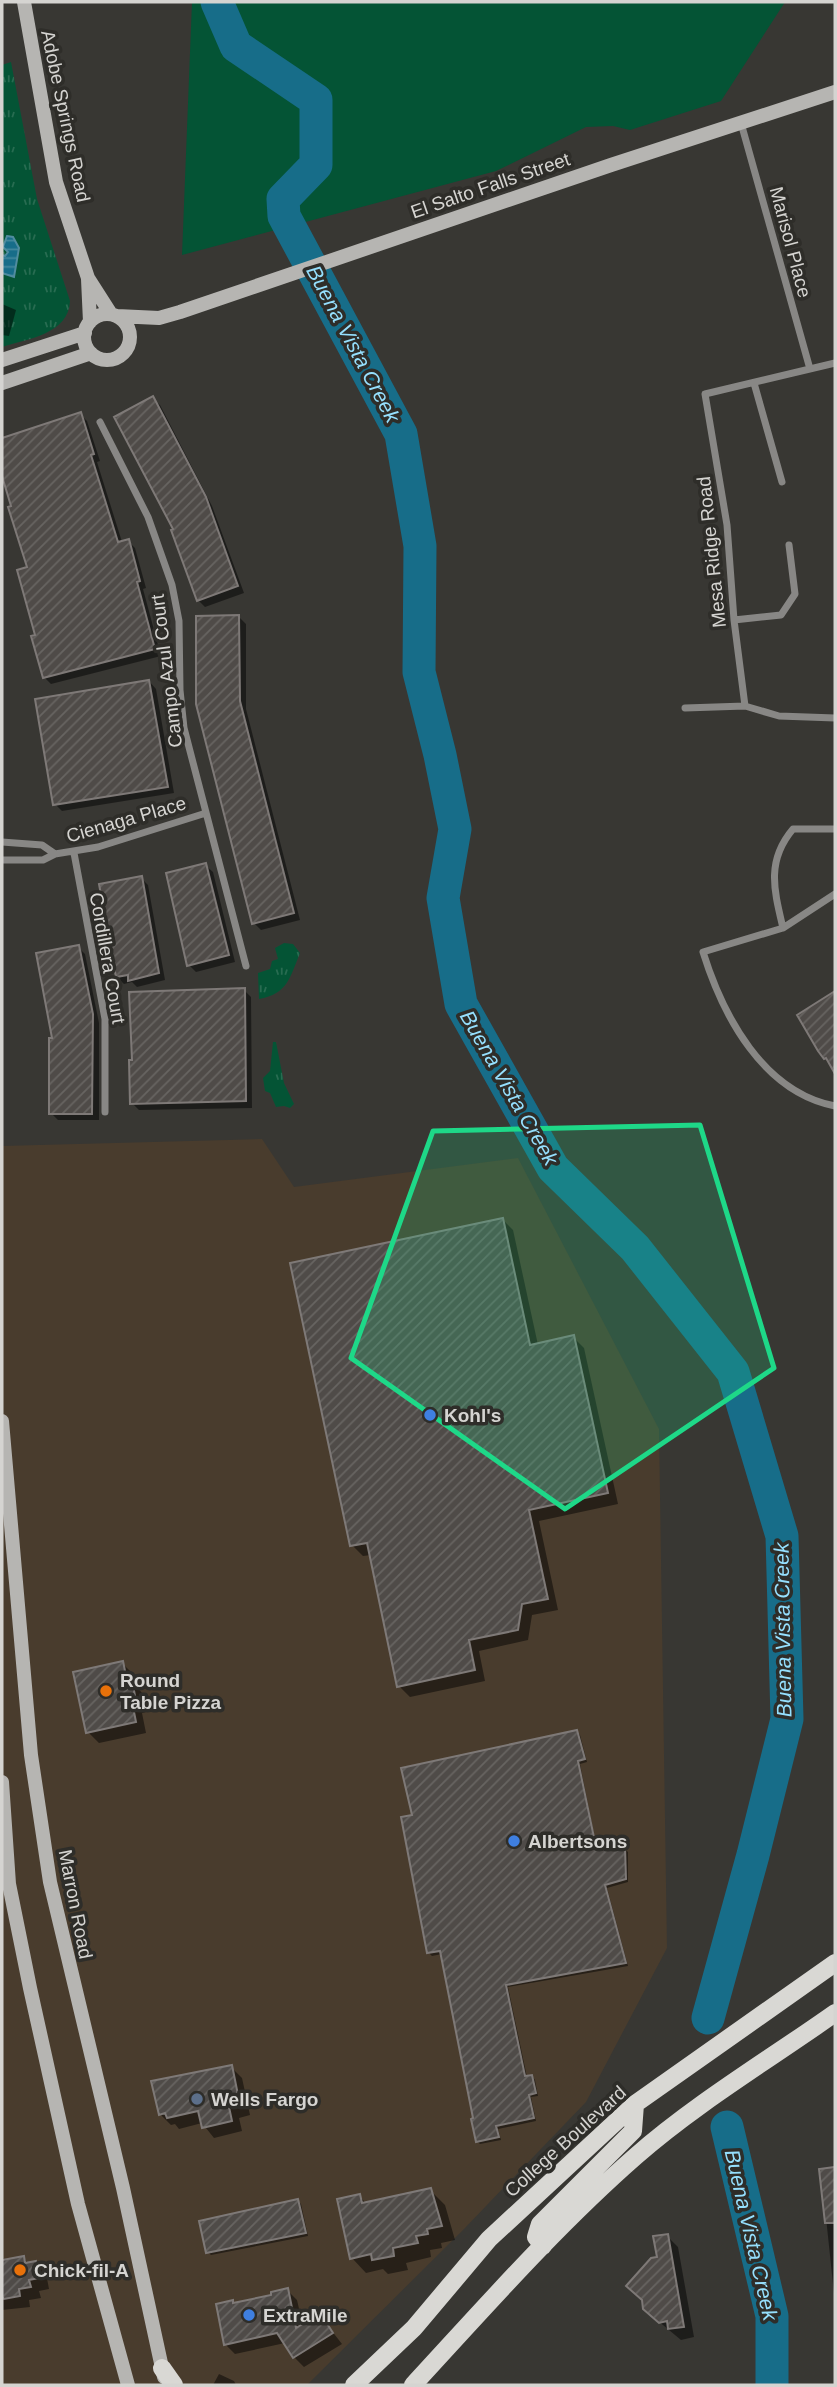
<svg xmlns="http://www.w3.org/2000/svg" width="837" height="2387" viewBox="0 0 837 2387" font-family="Arial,sans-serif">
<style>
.commercial{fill:#493c2d}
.grass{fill:#045435}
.park{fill:url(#park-tufts)}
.water{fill:url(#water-rules);stroke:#508c9f;stroke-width:2}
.shadow{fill:#0007}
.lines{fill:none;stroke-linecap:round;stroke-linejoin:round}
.river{stroke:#176d89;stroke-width:33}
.building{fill:url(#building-hatch);stroke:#7e7977;stroke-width:2}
.street{stroke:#888785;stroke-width:7}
.secondary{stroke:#b6b5b2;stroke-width:14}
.primary{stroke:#d9d8d4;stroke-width:18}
.marked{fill:#1ed888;fill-opacity:0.2;stroke:#1ed888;stroke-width:5;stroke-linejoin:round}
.shop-dot{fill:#3f7fe0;stroke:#2e2d29;stroke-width:2.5}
.food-dot{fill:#e8710a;stroke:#2e2d29;stroke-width:2.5}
.service-dot{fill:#5c6f8a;stroke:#2e2d29;stroke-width:2.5}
.labels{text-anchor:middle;stroke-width:7;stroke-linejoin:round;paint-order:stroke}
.street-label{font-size:19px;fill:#d5d4d1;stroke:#2e2d29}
.poi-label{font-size:19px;font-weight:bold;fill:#d5d4d1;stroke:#2e2d29;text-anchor:start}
.water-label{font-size:21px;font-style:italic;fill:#95dffd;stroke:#2e2d29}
</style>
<defs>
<pattern id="park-tufts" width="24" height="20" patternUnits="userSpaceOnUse" patternTransform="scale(1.75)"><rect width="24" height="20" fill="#045435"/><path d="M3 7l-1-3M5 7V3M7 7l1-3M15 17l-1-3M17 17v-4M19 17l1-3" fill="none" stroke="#286c51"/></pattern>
<pattern id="water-rules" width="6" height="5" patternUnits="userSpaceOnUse" patternTransform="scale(1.75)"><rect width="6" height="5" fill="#176d89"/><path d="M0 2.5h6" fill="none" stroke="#43889e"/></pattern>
<pattern id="building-hatch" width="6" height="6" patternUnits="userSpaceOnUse" patternTransform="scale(1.75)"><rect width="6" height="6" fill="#4f4b48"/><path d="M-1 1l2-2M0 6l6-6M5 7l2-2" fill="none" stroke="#676461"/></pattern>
</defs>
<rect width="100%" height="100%" fill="#383733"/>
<path class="commercial" d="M 262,1139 L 294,1187 L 518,1158 L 659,1429 L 667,1948 L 586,2102 L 464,2229 L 307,2385 L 2,2385 L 2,1146 Z"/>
<path class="grass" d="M 192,2 L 785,2 L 721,101 L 630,130 L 613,126 L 586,127 L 496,171 L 182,255 Z"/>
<path class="park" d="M 11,62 L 37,199 L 70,301 C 69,334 27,339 2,347 L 2,65 Z
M 284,943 L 293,944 L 300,953 C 290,977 288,994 259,999 L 258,973 L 270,969 L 272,961 L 278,959 L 275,948 Z
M 273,1042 L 276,1042 L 284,1083 L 294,1104 L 290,1108 L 284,1106 L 276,1107 L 270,1093 L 265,1091 L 263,1078 L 270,1071 Z"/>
<path class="water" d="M 7,236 L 13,237 L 19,248 L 14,277 L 2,273 L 2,255 L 5,256 L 8,252 L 3,247 Z"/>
<path class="shadow" d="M 2,304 L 16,310 L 9,336 L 2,335 Z
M 152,398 L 160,405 L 212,506 L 244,593 L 205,607 L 198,600 L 175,530 Z
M 80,414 L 87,421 L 100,461 L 97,462 L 122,542 L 128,541 L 135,548 L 146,588 L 143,589 L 161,656 L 51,684 L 44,677 L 29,568 L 2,471 L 2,440 Z
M 239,617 L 246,624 L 246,709 L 300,920 L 261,930 L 254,923 L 198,704 Z
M 149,681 L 156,689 L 174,793 L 62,811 L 55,804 Z
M 205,865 L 213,872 L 235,962 L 196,972 L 189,965 Z
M 141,878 L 148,885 L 165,980 L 137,987 L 132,982 L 124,984 L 117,977 Z
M 78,947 L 85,954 L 99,1023 L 99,1120 L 58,1120 L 51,1113 L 54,1040 Z
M 244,990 L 251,997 L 252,1108 L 139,1110 L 132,1103 Z
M 502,1219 L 513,1230 L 538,1345 L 573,1337 L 584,1348 L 618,1504 L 539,1521 L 558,1610 L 532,1615 L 528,1640 L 479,1651 L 485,1681 L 410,1697 L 399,1686 L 371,1555 L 363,1556 L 352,1545 Z
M 122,1663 L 133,1674 L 136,1686 L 142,1693 L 146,1712 L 142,1713 L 146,1733 L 99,1743 L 88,1732 Z
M 576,1731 L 580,1735 L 587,1762 L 580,1764 L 597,1849 L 625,1849 L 628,1852 L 628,1882 L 607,1888 L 628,1966 L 508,1987 L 527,2077 L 532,2076 L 535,2080 L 538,2096 L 531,2097 L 536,2121 L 498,2129 L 501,2140 L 480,2144 L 477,2141 L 475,2119 L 442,1954 L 432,1956 L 429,1953 L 414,1816 Z
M 231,2067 L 242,2078 L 250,2115 L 239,2118 L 242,2131 L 214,2138 L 202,2123 L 179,2129 L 175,2124 L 171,2125 L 160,2114 Z
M 835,2169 L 835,2303 L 821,2170 Z
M 430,2190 L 445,2205 L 455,2240 L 441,2243 L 442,2248 L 430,2250 L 431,2257 L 406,2263 L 408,2270 L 388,2274 L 383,2269 L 366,2273 L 352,2258 L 359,2196 L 367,2204 Z
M 298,2201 L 301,2204 L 308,2236 L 211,2255 L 208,2252 Z
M 667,2236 L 678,2247 L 694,2337 L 681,2340 L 657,2320 L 659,2259 Z
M 2,2257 L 6,2261 L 23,2258 L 29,2264 L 35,2262 L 46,2273 L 49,2289 L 39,2291 L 41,2298 L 29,2300 L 30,2307 L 2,2310 Z
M 287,2290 L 297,2300 L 303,2326 L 319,2325 L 324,2321 L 342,2344 L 304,2367 L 294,2357 L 285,2343 L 235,2354 L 225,2344 L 232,2302 L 235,2304 L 273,2296 Z
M 219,2374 L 234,2381 L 236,2385 L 213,2385 Z"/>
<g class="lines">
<path class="river" d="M 217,2 L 236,46 L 316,100 L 316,165 L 283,199 L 284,216 L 401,434 L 420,546 L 419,672 L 440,755 L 455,829 L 443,898 L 461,1004 L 553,1168 L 635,1248 L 733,1372 L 782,1536 L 787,1719 L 753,1855 L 708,2018
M 727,2127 L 772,2316 L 772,2385"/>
</g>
<path class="building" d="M 153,396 L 206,497 L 238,586 L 197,601 L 171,530 L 173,529 L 114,417 Z
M 81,412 L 94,454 L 91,455 L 118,542 L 129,539 L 140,581 L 137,582 L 155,649 L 43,678 L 31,636 L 35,635 L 17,570 L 27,567 L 8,507 L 11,506 L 2,476 L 2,438 Z
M 239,615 L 240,701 L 294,913 L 252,924 L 196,704 L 196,616 Z
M 149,680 L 168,787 L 53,805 L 35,699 Z
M 206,863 L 229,955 L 187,966 L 166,873 Z
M 142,876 L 159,973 L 128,981 L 128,975 L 116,977 L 99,884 Z
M 79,945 L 93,1014 L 92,1114 L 49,1114 L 49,1038 L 52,1038 L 36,953 Z
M 245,988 L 246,1101 L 130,1104 L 129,1060 L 132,1060 L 129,992 Z
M 835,991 L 835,1074 L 826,1058 L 824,1059 L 818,1051 L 797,1015 Z
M 503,1218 L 530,1345 L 574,1335 L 608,1493 L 529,1510 L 548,1599 L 522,1604 L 518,1630 L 469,1640 L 475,1670 L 397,1687 L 367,1543 L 350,1546 L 290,1263 Z
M 123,1661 L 127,1681 L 132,1680 L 136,1701 L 132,1702 L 136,1722 L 86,1733 L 73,1672 Z
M 577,1730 L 585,1759 L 578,1761 L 596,1847 L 625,1847 L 626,1879 L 605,1885 L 626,1963 L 506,1985 L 525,2076 L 532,2075 L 536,2093 L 529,2095 L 534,2118 L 496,2126 L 499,2137 L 476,2142 L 471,2119 L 473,2118 L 440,1951 L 427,1953 L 401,1817 L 412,1815 L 401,1768 Z
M 232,2065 L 240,2105 L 229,2107 L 232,2121 L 202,2128 L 198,2111 L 167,2118 L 165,2113 L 159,2115 L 151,2081 Z
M 835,2167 L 835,2223 L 825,2223 L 819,2169 Z
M 431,2188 L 442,2226 L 427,2229 L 428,2234 L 416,2236 L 418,2243 L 393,2248 L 394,2256 L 372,2260 L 371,2254 L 350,2259 L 337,2199 L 360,2194 L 362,2203 Z
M 298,2199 L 306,2233 L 206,2253 L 199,2221 Z
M 668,2234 L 684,2327 L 668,2329 L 667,2321 L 659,2323 L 643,2309 L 642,2300 L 626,2286 L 651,2258 L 657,2257 L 653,2236 Z
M 24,2256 L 25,2263 L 36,2261 L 39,2278 L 29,2280 L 31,2287 L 19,2289 L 20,2296 L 4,2299 L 2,2297 L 2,2260 Z
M 288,2288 L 296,2328 L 314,2317 L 318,2323 L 324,2319 L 333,2333 L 293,2358 L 277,2333 L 224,2345 L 216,2304 L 233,2300 L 233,2303 L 271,2295 L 271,2292 Z"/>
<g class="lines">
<path class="street" d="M 741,123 L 810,369
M 754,383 L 782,482
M 100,422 L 148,517 L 172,585 L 179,621 L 180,690 L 184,728 L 246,966
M 734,620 L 781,615 L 795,594 L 789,545
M 745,706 L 734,620 L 727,525 L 705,394 L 835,363
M 685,708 L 745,706 L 779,716 L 835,718
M 2,842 L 42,845 L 55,854
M 74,853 L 105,1019 L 105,1112
M 2,860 L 43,860 L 55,854 L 98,847 L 206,813
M 835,894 L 783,928 L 703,952 C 723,1016 763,1092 835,1106
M 783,928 C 774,890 766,861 793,829 L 835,829"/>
<path class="secondary" d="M 24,2 L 56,182 L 88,278 L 111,314
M 88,279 L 90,322
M84 337a23 23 0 1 1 46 0a23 23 0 1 1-46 0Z
M 117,316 L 159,318 L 180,312 L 611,165 L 835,92
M 2,360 L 85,333
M 2,383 L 91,353
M 2,1421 L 31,1755 L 50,1882 L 123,2188 L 164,2377
M 2,1782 L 9,1884 L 30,1988 L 78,2204 L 128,2385"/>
<path class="primary" d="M 543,2246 L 536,2237 L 540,2224 L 633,2131 L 635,2104
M 162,2368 L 174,2385
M 354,2385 L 414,2328 L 489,2239 L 635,2104 L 835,1963
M 413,2385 C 485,2307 556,2226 636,2156 C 695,2104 770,2059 835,2013"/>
</g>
<path class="marked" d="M 700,1125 L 774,1368 L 565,1509 L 351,1358 L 433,1131 Z"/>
<g class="shop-dot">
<circle cx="430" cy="1415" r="7"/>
<circle cx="514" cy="1841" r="7"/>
<circle cx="249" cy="2315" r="7"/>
</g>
<g class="food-dot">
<circle cx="106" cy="1691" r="7"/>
<circle cx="20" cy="2270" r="7"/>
</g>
<circle class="service-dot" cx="197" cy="2099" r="7"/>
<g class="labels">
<g class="street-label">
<text transform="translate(66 116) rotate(78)" y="7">Adobe Springs Road</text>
<text transform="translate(490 185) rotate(-19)" y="7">El Salto Falls Street</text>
<text transform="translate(791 242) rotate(75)" y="7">Marisol Place</text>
<text transform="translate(711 552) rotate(-96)" y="7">Mesa Ridge Road</text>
<text transform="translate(166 671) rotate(-97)" y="7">Campo Azul Court</text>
<text transform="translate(126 819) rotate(-16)" y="7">Cienaga Place</text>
<text transform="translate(108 958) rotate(80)" y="7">Cordillera Court</text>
<text transform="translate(76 1904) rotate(79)" y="7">Marron Road</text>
<text transform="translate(565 2141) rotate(-42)" y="7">College Boulevard</text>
</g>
<g class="poi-label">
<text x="444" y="1422">Kohl's</text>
<text x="120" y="1687">Round<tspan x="120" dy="22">Table Pizza</tspan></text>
<text x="528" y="1848">Albertsons</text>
<text x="211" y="2106">Wells Fargo</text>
<text x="34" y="2277">Chick-fil-A</text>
<text x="263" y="2322">ExtraMile</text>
</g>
<g class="water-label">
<text transform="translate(353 344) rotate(62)" y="7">Buena Vista Creek</text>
<text transform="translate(509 1088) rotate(60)" y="7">Buena Vista Creek</text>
<text transform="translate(783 1630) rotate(-91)" y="7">Buena Vista Creek</text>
<text transform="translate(751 2235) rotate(77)" y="7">Buena Vista Creek</text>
</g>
</g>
<rect width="837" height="2387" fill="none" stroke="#d5d4d1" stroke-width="7"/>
</svg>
